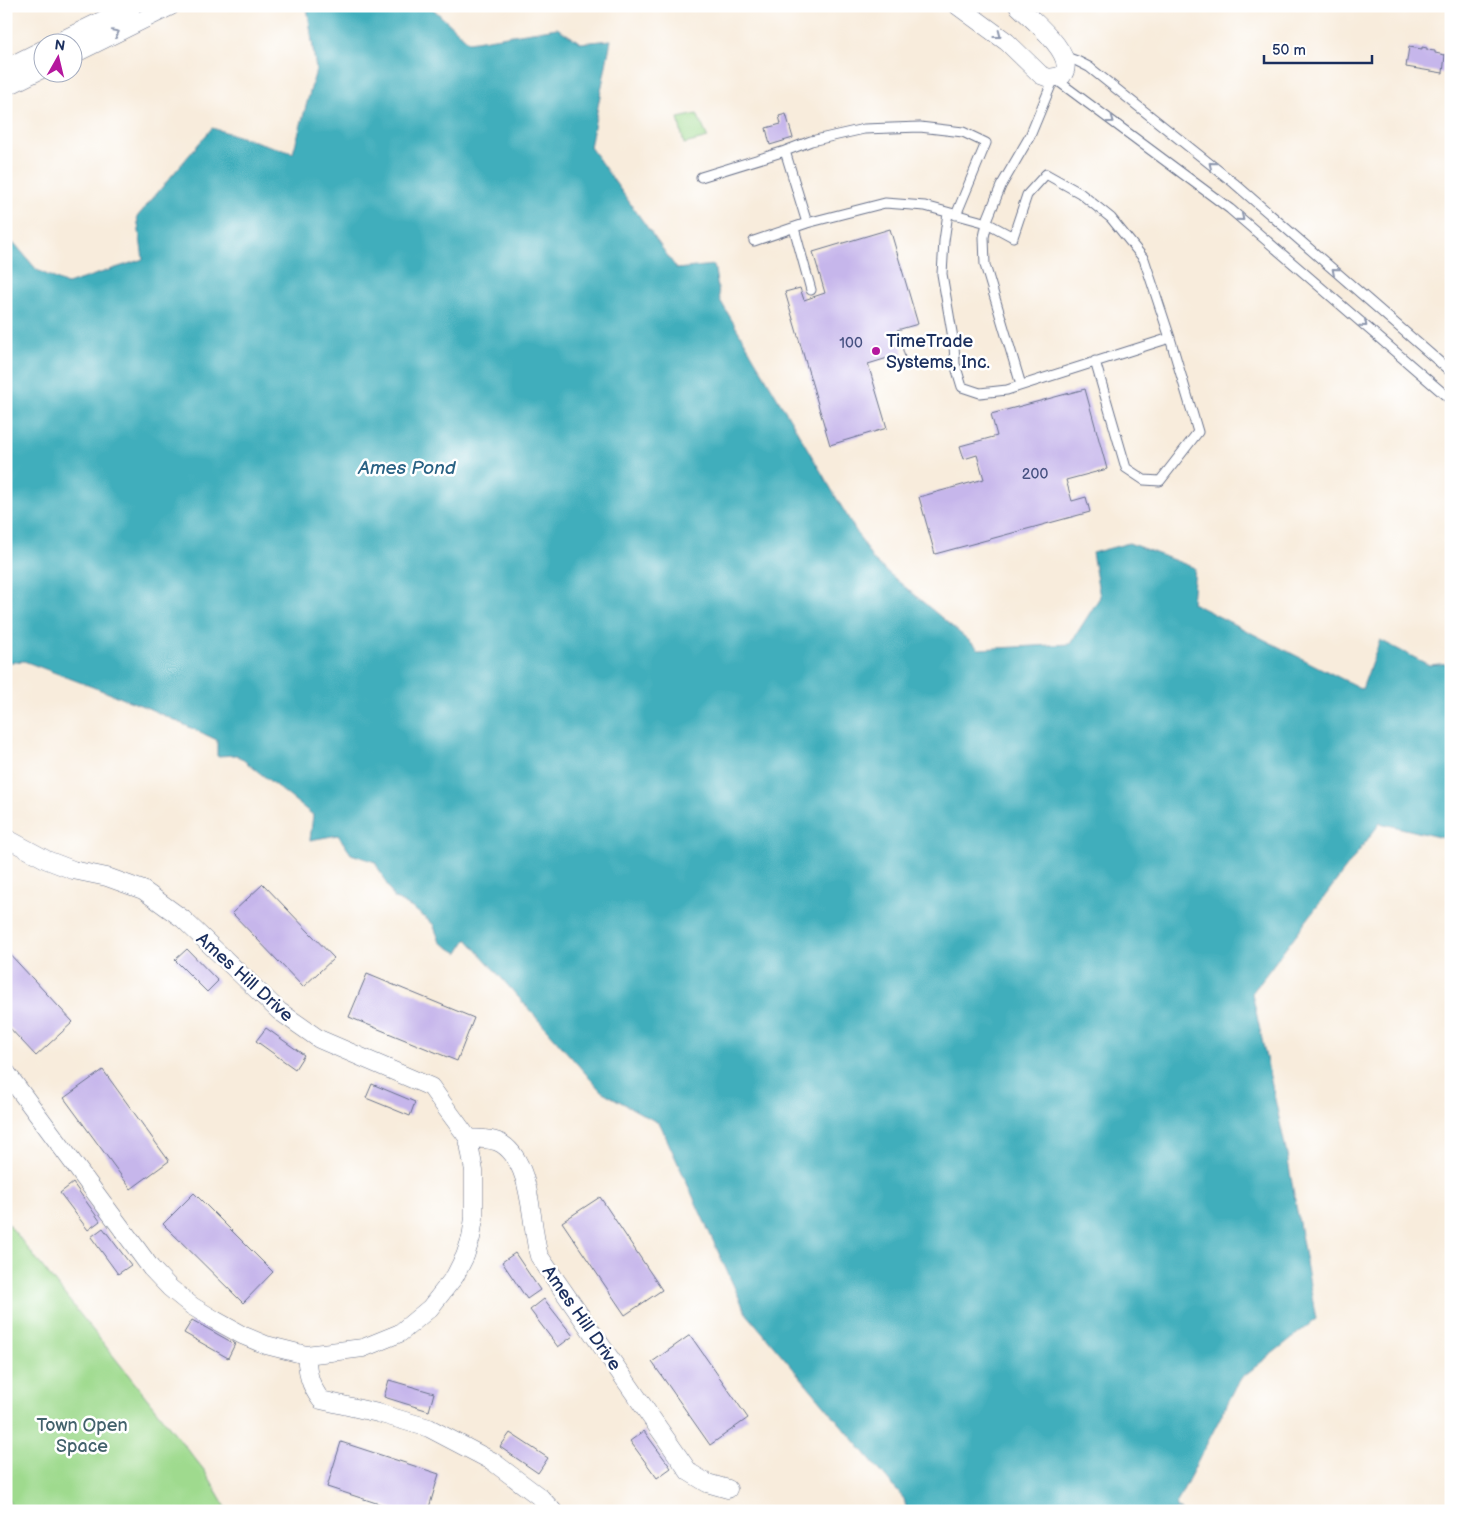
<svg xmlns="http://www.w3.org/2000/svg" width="1457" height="1517" viewBox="0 0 1457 1517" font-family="'Balsamiq Sans',sans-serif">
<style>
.green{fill:#9fda8e;stroke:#5d8476}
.water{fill:#3faebc;stroke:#2d6e8d}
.building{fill:#c6b6eb}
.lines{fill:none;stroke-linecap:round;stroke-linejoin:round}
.service-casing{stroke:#68718a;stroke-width:11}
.minor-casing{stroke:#68718a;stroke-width:19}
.service{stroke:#fff;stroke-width:9}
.minor{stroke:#fff;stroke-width:18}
.oneway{stroke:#8d97ae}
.poi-dot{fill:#b5179e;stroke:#fff;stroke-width:2}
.labels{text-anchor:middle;stroke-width:5;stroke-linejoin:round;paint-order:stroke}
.number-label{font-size:15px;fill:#465181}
.poi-label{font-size:18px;fill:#1b2f5e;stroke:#fff;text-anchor:start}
.street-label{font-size:18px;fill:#1b2f5e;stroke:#fff}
.park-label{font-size:18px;fill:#43626c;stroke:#fff}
.water-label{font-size:19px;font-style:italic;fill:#296284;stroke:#fff}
</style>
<rect width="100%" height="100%" fill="#fff"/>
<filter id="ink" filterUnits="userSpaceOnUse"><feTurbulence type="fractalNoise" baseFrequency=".02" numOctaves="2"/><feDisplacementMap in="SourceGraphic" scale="10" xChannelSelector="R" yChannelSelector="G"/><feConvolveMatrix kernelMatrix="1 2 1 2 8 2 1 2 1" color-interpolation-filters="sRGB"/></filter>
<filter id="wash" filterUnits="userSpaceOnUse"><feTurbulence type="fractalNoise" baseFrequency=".0096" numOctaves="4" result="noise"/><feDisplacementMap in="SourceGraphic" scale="20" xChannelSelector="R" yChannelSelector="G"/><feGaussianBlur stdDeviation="1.12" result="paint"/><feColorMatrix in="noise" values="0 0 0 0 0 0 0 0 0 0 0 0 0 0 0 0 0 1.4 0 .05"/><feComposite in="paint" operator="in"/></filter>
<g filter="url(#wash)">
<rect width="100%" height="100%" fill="#f8ecdc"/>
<path class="green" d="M 697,114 L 708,138 L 684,144 L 678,118 Z
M 6,1221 L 204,1470 L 228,1511 L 17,1511 L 12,1508 L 6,1495 Z"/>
<path class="water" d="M 307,6 L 430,6 L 469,42 L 557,28 L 581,43 L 611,40 L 590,147 L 677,269 L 714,265 L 720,300 L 873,560 L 979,649 L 1070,644 L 1100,597 L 1092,553 L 1129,543 L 1195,568 L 1192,603 L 1362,689 L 1380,640 L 1429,665 L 1451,663 L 1451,840 L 1380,823 L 1252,993 L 1287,1155 L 1316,1319 L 1240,1379 L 1175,1506 L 1182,1511 L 907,1511 L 904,1499 L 746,1313 L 660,1124 L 601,1091 L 467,939 L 458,953 L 440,942 L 433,924 L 414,909 L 394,898 L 375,862 L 351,854 L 338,835 L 310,840 L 313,815 L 237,755 L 217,756 L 217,740 L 148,708 L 24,661 L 6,663 L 6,245 L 15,244 L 37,270 L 67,284 L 143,259 L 137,217 L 212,128 L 293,153 L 316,70 Z"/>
<g id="blocks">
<path class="building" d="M 1409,47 L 1422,49 L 1422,47 L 1427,48 L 1427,50 L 1435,51 L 1435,53 L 1445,55 L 1443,73 L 1406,67 Z
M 786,114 L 793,138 L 770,145 L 766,128 L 781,124 L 779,116 Z
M 890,229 L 918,324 L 897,330 L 907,364 L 894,368 L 891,357 L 868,364 L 887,428 L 830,445 L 785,292 L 800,288 L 804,300 L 825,293 L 813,252 Z
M 1085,389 L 1107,469 L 1066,480 L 1072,501 L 1086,497 L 1090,512 L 935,554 L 919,497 L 984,479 L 977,455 L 964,459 L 960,446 L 997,436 L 991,414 Z
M 263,884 L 334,958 L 303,987 L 232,913 Z
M 187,949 L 218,981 L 207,992 L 175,960 Z
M 6,950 L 73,1022 L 36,1056 L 6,1024 Z
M 367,974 L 474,1018 L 457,1061 L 349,1017 Z
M 266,1028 L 304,1055 L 295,1069 L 256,1041 Z
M 103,1070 L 169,1161 L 131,1189 L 64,1098 Z
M 372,1084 L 415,1102 L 410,1116 L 366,1098 Z
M 73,1183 L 100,1221 L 88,1230 L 60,1193 Z
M 194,1193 L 273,1272 L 243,1303 L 163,1224 Z
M 600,1197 L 662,1290 L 625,1315 L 562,1222 Z
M 103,1228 L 131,1265 L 118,1274 L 91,1237 Z
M 515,1253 L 540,1290 L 527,1299 L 502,1262 Z
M 544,1299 L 573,1336 L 558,1347 L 530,1310 Z
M 192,1320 L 235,1344 L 228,1358 L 184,1333 Z
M 690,1335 L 748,1418 L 710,1445 L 652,1362 Z
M 389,1380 L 434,1393 L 429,1411 L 384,1397 Z
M 644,1431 L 671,1468 L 657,1478 L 630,1441 Z
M 510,1433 L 548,1458 L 538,1473 L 500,1447 Z
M 341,1442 L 439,1474 L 428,1511 L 401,1511 L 327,1487 Z"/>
</g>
</g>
<g filter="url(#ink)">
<use href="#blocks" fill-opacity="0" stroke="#68718a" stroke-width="1"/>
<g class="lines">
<defs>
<path id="service" d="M 1063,56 L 1077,61 L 1089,67 L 1234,183 L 1451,372
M 701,177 L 785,151
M 948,213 L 944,241 L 942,274 L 954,344 L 955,364 L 962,387 L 980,393 L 1007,390 L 1170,338
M 807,223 L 785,151 L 811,141 L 864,129 L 920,127 L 963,132 L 986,143 L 956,215
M 794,228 L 811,290
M 754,241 L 807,223 L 885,203 L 925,206 L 987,223 L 1013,237 L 1027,195 L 1046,174 L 1080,193 L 1111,218 L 1144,259 L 1170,338 L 1198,432 L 1160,481 L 1144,480 L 1126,468 L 1095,361
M 1021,385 L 985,265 L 984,237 L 988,218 L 1001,186 L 1030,136 L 1054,78 L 1230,209 L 1451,400"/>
<path id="minor" d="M 958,6 L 1007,42 L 1041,75 L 1049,78 L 1062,76 C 1079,56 1031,19 1018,6
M 58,42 L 132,6
M 72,55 L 171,6
M 6,68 L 42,50
M 6,87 L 42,69
M 6,838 L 47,860 L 73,870 L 107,877 L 143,890 L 183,919 L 279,1011 L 319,1039 L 431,1087 L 446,1108 L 468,1138 L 474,1171 L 474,1218 L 471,1238 L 465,1256 L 455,1276 L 430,1308 L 400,1333 L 363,1348 L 306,1355 L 266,1345 L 242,1335 L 215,1320 L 192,1306 L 170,1288 L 151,1268 L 6,1072
M 468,1138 C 479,1139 493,1138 502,1144 C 533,1164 530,1224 539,1256 L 689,1472 L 707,1483 L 728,1489
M 306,1355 C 308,1374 309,1384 321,1400 L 378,1413 L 429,1428 L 492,1461 L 541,1498 L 553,1511"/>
</defs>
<use href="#service" class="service-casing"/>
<use href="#minor" class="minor-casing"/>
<use href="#service" class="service"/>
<use href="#minor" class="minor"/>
</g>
<defs><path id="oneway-chevron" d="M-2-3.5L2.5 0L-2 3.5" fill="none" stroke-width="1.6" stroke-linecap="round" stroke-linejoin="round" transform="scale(1.25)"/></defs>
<g class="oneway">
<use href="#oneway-chevron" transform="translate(116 33) rotate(-26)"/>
<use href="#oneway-chevron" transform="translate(998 35) rotate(37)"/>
<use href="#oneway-chevron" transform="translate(1111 120) rotate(36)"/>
<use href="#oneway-chevron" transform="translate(1212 165) rotate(-141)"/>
<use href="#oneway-chevron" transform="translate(1241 218) rotate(40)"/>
<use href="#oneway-chevron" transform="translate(1335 271) rotate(-139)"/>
<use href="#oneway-chevron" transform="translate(1364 324) rotate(41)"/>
</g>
</g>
<circle class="poi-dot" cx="876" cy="351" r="5"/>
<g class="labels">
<g class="number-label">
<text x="851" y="348">100</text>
<text x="1035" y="479">200</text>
</g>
<g class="poi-label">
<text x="886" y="347">TimeTrade<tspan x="886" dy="21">Systems, Inc.</tspan></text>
</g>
<g class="street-label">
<text transform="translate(245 977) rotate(42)" y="6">Ames Hill Drive</text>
<text transform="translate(582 1318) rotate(55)" y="6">Ames Hill Drive</text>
</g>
<g class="park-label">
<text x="82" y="1431">Town Open<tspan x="82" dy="21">Space</tspan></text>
</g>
<g class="water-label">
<text x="407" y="474">Ames Pond</text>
</g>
</g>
<rect width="1457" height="1517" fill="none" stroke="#fff" stroke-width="25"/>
<g transform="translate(58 58) rotate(8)"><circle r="24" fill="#ffffff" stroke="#a4acbf"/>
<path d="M0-4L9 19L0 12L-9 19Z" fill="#b5179e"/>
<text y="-8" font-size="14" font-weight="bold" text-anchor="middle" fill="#1b2f5e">N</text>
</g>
<path d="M1264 55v8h108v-8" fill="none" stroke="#1b2f5e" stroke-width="2.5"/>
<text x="1272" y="55" font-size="15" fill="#1b2f5e" stroke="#ffffff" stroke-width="4" paint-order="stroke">50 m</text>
</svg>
